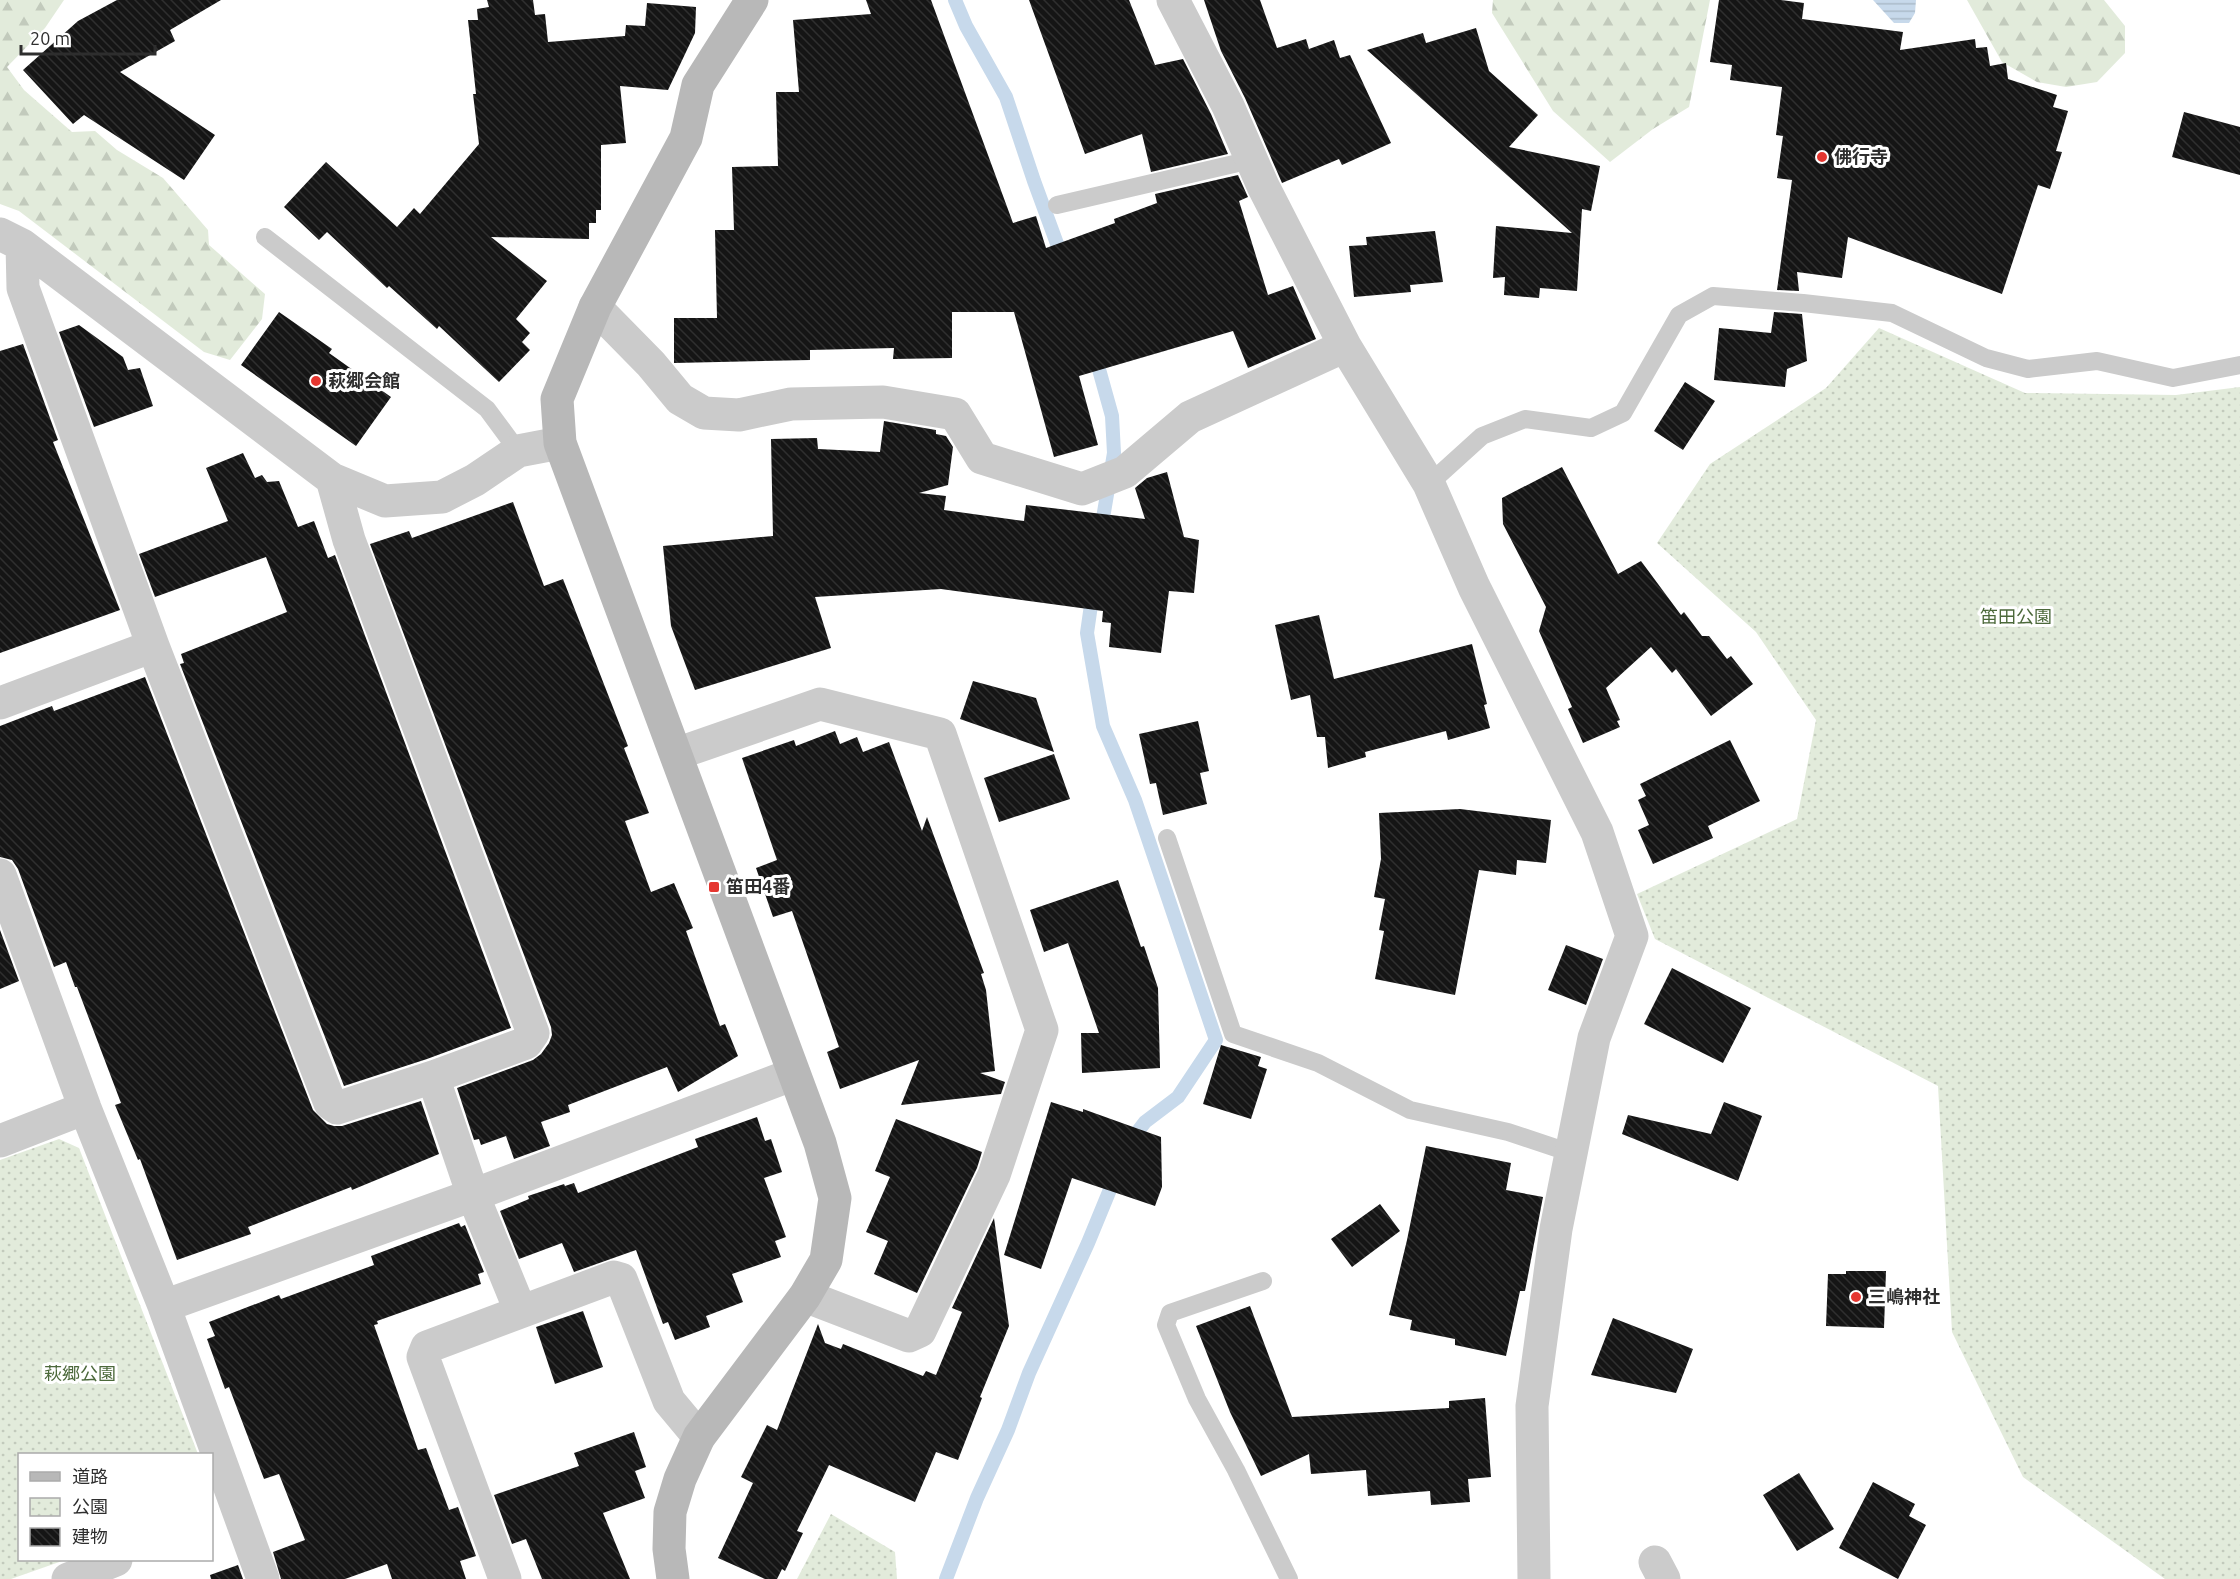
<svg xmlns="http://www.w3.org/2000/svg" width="2240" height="1579" viewBox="0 0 2240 1579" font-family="Ubuntu,'Noto Sans JP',sans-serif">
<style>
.forest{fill:url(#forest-firs)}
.park{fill:url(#park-dots)}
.water{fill:url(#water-rules)}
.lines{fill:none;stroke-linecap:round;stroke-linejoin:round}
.stream{stroke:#c7d9eb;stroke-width:14}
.building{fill:url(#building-back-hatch)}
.lane{stroke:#cbcbcb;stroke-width:18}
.street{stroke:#cbcbcb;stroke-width:33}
.secondary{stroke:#b8b8b8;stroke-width:33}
.poi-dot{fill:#e53630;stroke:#fff;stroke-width:2}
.labels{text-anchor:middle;stroke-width:6;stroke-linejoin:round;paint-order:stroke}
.poi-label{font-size:18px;font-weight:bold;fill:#2e2e2e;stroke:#fff;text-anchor:start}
.park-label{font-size:18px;fill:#4c693b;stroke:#fff}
</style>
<defs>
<pattern id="forest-firs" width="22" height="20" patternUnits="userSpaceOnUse" patternTransform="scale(1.5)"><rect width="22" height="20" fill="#e2ebdb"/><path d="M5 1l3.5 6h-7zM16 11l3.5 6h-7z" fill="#c2cabc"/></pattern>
<pattern id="park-dots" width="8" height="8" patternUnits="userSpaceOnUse" patternTransform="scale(1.5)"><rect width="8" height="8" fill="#e2ebdb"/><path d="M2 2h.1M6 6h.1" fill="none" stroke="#c2cabc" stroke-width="1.8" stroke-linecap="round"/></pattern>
<pattern id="water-rules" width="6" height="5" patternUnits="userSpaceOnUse" patternTransform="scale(1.5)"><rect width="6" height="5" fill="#c7d9eb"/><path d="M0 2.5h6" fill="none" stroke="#abbbca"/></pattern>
<pattern id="building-back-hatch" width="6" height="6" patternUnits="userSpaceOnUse" patternTransform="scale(1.5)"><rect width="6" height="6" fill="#151515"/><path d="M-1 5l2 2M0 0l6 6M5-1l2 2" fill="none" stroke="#2f2f2f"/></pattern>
</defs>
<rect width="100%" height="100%" fill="#fff"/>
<path class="forest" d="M 0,0 L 64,0 L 45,28 L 7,67 L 24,90 L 72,132 L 95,131 L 117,150 L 163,178 L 208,230 L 209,245 L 265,294 L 262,319 L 230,360 L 204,352 L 19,211 L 0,204 Z
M 1493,0 L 1710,0 L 1689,107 L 1653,129 L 1610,162 L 1553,111 L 1492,13 Z
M 1967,0 L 2104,0 L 2125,26 L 2125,53 L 2097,82 L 2066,87 L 2037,82 L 2002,62 Z"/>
<path class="park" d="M 1879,328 L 2025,393 L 2176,395 L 2240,387 L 2240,1579 L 2165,1579 L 2023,1477 L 1952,1332 L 1938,1086 L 1655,939 L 1637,894 L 1797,819 L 1816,720 L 1756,632 L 1657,543 L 1710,464 L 1826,388 Z
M 59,1139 L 79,1148 L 198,1454 L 20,1454 L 20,1560 L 65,1560 L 11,1579 L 0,1579 L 0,1160 Z
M 831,1514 L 895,1552 L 897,1579 L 797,1579 Z"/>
<path class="water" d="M 1873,0 L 1916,0 L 1915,13 L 1909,23 L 1894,23 Z"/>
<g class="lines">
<path class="stream" d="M 955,0 L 966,26 L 1006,97 L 1034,181 L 1063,260
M 1095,355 L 1112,416 L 1114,453 L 1101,530
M 1093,591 L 1087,633 L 1103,726 L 1135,800 L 1216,1040 L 1178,1097 L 1145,1122 L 1129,1143
M 946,1579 L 977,1498 L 1008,1430 L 1029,1373 L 1088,1243 L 1116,1175"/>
</g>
<path class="building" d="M 117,0 L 221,0 L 170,30 L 175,41 L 120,72 L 215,135 L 184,180 L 84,115 L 73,124 L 23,70 L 78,21 Z
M 487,0 L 533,0 L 535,15 L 545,14 L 548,42 L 625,36 L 626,25 L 645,26 L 647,3 L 696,7 L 695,33 L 668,90 L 620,86 L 626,143 L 601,145 L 601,210 L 596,210 L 596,223 L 589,223 L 589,239 L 491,237 L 547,281 L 516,319 L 530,333 L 522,342 L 530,350 L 499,382 L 439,326 L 437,329 L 389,286 L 387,288 L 327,232 L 319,240 L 284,207 L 326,162 L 397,227 L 414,208 L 420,214 L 479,144 L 473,94 L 476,94 L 468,20 L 478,20 L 477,9 L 489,7 Z
M 866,0 L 931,0 L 1013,223 L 1036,216 L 1046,248 L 1115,223 L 1114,219 L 1157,203 L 1155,194 L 1238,175 L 1248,197 L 1239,201 L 1268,295 L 1293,286 L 1316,339 L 1248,368 L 1233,331 L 1079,376 L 1098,445 L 1054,457 L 1014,312 L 952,312 L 952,358 L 893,359 L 894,348 L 810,350 L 810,360 L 674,363 L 674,318 L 717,318 L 715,230 L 734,230 L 732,167 L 778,166 L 776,92 L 799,92 L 793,20 L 871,14 Z
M 1029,0 L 1129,0 L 1155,65 L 1183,59 L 1211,114 L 1228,154 L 1151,172 L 1142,134 L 1085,154 Z
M 1204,0 L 1260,0 L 1277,48 L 1306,39 L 1309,49 L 1334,40 L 1340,58 L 1350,55 L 1391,143 L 1342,165 L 1339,159 L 1282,183 L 1245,98 L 1221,51 Z
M 1719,0 L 1781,0 L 1804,3 L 1802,19 L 1903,32 L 1900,50 L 1975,39 L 1976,48 L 1987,47 L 1990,66 L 2006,63 L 2008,79 L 2057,95 L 2053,107 L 2068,111 L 2056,151 L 2062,152 L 2050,189 L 2038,185 L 2002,294 L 1848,237 L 1842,278 L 1797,272 L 1799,291 L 1777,290 L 1792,180 L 1777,178 L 1783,136 L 1776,135 L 1782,87 L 1730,80 L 1732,65 L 1710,62 Z
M 1476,28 L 1489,71 L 1538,115 L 1509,147 L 1600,166 L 1591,211 L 1582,209 L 1577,291 L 1540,288 L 1539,298 L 1504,295 L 1505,277 L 1493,278 L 1496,226 L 1572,233 L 1367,50 L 1423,33 L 1426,43 Z
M 2184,112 L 2240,127 L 2240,175 L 2172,157 Z
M 1435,231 L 1443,282 L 1410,285 L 1411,292 L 1354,297 L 1349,246 L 1367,245 L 1366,237 Z
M 279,312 L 332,349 L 329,353 L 391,397 L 356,446 L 241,365 Z
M 1774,312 L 1802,314 L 1807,361 L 1787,369 L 1785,387 L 1714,380 L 1719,328 L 1771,333 Z
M 79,325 L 123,357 L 128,370 L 140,368 L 153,406 L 94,427 L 59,332 Z
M 23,344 L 58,440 L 53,442 L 120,610 L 0,653 L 0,351 Z
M 1685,382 L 1715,401 L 1683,450 L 1654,431 Z
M 884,421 L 936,430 L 936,434 L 946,436 L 953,447 L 948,485 L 919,493 L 946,496 L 944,510 L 1024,521 L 1026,505 L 1145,519 L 1135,488 L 1147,478 L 1167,472 L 1184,537 L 1199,540 L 1194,593 L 1169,591 L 1161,653 L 1109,647 L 1111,623 L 1102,622 L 1103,611 L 941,589 L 815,597 L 831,648 L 695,690 L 671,626 L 663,546 L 773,536 L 771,439 L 817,438 L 818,449 L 880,452 Z
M 243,453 L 255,478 L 262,475 L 267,482 L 279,481 L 298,527 L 314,521 L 328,558 L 335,555 L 511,1028 L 427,1059 L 344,1086 L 180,664 L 184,663 L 181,654 L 287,612 L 266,557 L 155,597 L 139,554 L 228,521 L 206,468 Z
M 1562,467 L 1618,574 L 1641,561 L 1681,615 L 1684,612 L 1702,636 L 1709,636 L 1727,659 L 1731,656 L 1753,684 L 1711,716 L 1676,669 L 1672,673 L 1651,647 L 1606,688 L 1620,720 L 1617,721 L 1620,727 L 1583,743 L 1568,709 L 1572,707 L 1539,631 L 1546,607 L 1503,524 L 1502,498 Z
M 513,502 L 544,586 L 563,579 L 628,746 L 624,748 L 649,813 L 625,821 L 651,892 L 674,883 L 693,928 L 686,931 L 720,1026 L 725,1024 L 738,1056 L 678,1092 L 667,1067 L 568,1105 L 570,1112 L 541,1122 L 550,1146 L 514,1159 L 506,1136 L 481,1145 L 479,1139 L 474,1140 L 457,1088 L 533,1060 L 541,1054 L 549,1043 L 552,1035 L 551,1027 L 370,544 L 409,531 L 412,538 Z
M 1319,615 L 1334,679 L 1472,644 L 1487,704 L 1484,705 L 1490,728 L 1448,740 L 1446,731 L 1365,752 L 1366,757 L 1328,768 L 1325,737 L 1317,737 L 1310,695 L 1291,700 L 1275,625 Z
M 145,677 L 313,1110 L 327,1124 L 334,1126 L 342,1126 L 421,1101 L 439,1154 L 352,1190 L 351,1187 L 248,1227 L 251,1234 L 177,1260 L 140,1159 L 138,1160 L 115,1105 L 121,1103 L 77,987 L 75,987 L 66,962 L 54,967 L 18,869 L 12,860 L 0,857 L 0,726 L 52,706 L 54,711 Z
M 973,681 L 1036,698 L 1054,752 L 960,719 Z
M 1198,721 L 1209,771 L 1200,773 L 1207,804 L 1163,815 L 1156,783 L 1150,784 L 1139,734 Z
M 835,731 L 840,744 L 857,737 L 863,752 L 889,742 L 922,831 L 927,817 L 984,973 L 981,974 L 986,990 L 995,1071 L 980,1073 L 1005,1082 L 1001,1094 L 901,1105 L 919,1060 L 840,1089 L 827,1052 L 839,1047 L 792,911 L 773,917 L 756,868 L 777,860 L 742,758 L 794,740 L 796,746 Z
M 1730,740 L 1760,801 L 1708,826 L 1713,838 L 1653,864 L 1638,830 L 1649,825 L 1638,800 L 1646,796 L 1640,784 Z
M 1054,754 L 1070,799 L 999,822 L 984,778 Z
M 1460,809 L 1551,820 L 1546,863 L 1517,860 L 1516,875 L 1479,870 L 1455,995 L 1375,979 L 1384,931 L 1379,930 L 1385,899 L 1374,897 L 1381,859 L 1379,813 Z
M 1118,880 L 1141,947 L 1144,946 L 1158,988 L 1160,1068 L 1082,1073 L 1081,1033 L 1099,1033 L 1068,943 L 1044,952 L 1030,910 Z
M 0,930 L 19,981 L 0,989 Z
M 1566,945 L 1603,959 L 1586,1005 L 1548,990 Z
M 1672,968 L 1751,1008 L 1723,1063 L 1644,1024 Z
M 1221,1045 L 1261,1057 L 1258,1066 L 1267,1069 L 1251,1119 L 1203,1104 Z
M 1051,1102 L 1083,1112 L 1083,1109 L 1161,1137 L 1162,1187 L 1155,1206 L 1072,1178 L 1041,1269 L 1004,1255 Z
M 1724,1102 L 1762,1116 L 1738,1181 L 1622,1134 L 1628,1115 L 1711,1134 Z
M 757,1117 L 765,1141 L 771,1139 L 782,1172 L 764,1178 L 786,1237 L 775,1241 L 781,1257 L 732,1274 L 743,1302 L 706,1316 L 710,1327 L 675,1340 L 668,1322 L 663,1324 L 636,1250 L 574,1272 L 562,1243 L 519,1259 L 500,1211 L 529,1199 L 528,1196 L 564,1184 L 565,1186 L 574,1183 L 578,1193 L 698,1147 L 695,1139 Z
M 896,1119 L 982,1152 L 977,1168 L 917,1293 L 874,1274 L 888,1241 L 866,1232 L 890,1177 L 875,1171 Z
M 1426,1146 L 1511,1163 L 1506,1190 L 1543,1197 L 1525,1291 L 1520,1291 L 1506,1356 L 1455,1345 L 1455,1339 L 1410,1330 L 1412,1320 L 1389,1315 L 1407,1240 Z
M 1380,1204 L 1400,1231 L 1352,1267 L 1331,1239 Z
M 994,1218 L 1009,1326 L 980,1397 L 982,1398 L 958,1460 L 936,1452 L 915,1502 L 829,1465 L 797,1531 L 803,1533 L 785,1571 L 782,1569 L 777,1579 L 765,1579 L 718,1558 L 753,1483 L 741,1477 L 767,1425 L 777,1430 L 818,1324 L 825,1343 L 841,1349 L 843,1344 L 923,1376 L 926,1371 L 936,1375 L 962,1312 L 952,1308 Z
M 459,1223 L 461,1227 L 465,1225 L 484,1272 L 478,1274 L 481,1284 L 377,1321 L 378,1324 L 374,1325 L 418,1450 L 426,1448 L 449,1510 L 458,1507 L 476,1556 L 460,1561 L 466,1579 L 392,1579 L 387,1564 L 345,1579 L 281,1579 L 273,1552 L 305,1540 L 279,1474 L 264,1479 L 229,1387 L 225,1389 L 207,1339 L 215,1336 L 209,1322 L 279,1295 L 281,1299 L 374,1265 L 371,1256 Z
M 1846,1271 L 1886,1271 L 1884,1328 L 1826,1326 L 1828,1274 L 1846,1274 Z
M 1250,1306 L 1292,1417 L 1449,1408 L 1449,1401 L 1485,1398 L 1491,1477 L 1468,1479 L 1470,1502 L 1431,1505 L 1430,1491 L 1368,1496 L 1366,1470 L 1311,1474 L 1309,1454 L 1261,1476 L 1230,1412 L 1196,1326 Z
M 583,1311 L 603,1367 L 555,1384 L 536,1327 Z
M 1613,1318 L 1693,1349 L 1676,1393 L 1591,1375 Z
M 634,1432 L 646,1467 L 635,1471 L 645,1498 L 603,1513 L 630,1579 L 542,1579 L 526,1539 L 512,1544 L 494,1495 L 579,1466 L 574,1453 Z
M 1799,1473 L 1834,1529 L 1797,1551 L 1763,1495 Z
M 1873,1482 L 1915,1504 L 1909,1516 L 1926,1525 L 1898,1579 L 1839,1548 Z
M 238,1565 L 243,1579 L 211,1579 L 210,1575 Z"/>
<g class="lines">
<path class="lane" d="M 1057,205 L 1251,160
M 265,237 L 487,409 L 518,451
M 1429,484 L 1482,436 L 1525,419 L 1591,428 L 1623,413 L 1679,315 L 1713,296 L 1803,303 L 1892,313 L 1986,358 L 2028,369 L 2097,361 L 2173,378 L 2240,365
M 1167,838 L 1233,1034 L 1318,1063 L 1410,1110 L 1508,1132 L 1571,1153
M 1263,1281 L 1170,1313 L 1166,1325 L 1197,1399 L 1236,1470 L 1289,1579"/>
<path class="street" d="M 1173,0 L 1228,106 L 1263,186 L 1345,346 L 1429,484 L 1474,587 L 1597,832 L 1632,936 L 1594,1038 L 1556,1229 L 1532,1406 L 1534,1579
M 0,234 L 22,245 L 332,479 L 385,501 L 442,497 L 475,480 L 518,451 L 560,443
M 22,245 L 23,288 L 153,646 L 330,1103 L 337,1108 L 433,1077 L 526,1043 L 533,1033 L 349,540 L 332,479
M 595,307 L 651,364 L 680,399 L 704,413 L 739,415 L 791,404 L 883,402 L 955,414 L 982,458 L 1082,489 L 1125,472 L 1190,417 L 1345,346
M 0,703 L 153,646
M 676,754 L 820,704 L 940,734 L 1042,1030 L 994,1175 L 920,1331 L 909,1336 L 805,1296
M 0,875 L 85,1108 L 164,1306 L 263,1579
M 433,1077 L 473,1195 L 520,1310
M 0,1141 L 85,1108
M 164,1306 L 473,1195 L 794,1074
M 1655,1562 L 1664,1579
M 68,1579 L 116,1560
M 505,1579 L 423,1357 L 427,1347 L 614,1277 L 621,1279 L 669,1401 L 699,1437"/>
<path class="secondary" d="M 673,1579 L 669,1549 L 670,1512 L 680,1479 L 699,1437 L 805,1296 L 826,1260 L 835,1198 L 820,1143 L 560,443 L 557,399 L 595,307 L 686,138 L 698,85 L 752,0"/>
</g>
<g class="poi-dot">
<circle cx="1822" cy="157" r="6"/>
<circle cx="316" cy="381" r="6"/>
<rect x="708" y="881" width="12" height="12" rx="3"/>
<circle cx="1856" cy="1297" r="6"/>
</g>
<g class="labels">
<g class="poi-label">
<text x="1834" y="163">佛行寺</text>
<text x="328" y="387">萩郷会館</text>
<text x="726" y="893">笛田4番</text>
<text x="1868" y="1303">三嶋神社</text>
</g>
<g class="park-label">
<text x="2016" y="623">笛田公園</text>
<text x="80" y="1380">萩郷公園</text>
</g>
</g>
<rect x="18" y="1453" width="195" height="108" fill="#ffffff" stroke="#ababab" stroke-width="1.5"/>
<rect x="30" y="1472" width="30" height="9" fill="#b8b8b8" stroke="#ababab" stroke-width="1.5"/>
<text x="72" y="1483" font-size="18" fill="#2e2e2e">道路</text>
<rect x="30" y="1498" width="30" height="18" fill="url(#park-dots)" stroke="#ababab" stroke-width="1.5"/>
<text x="72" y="1513" font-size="18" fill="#2e2e2e">公園</text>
<rect x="30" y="1528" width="30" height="18" fill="url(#building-back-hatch)" stroke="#ababab" stroke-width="1.5"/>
<text x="72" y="1543" font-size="18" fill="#2e2e2e">建物</text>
<path d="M21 45v9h134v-9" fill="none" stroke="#2e2e2e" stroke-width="3"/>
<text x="30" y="45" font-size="18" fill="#2e2e2e" stroke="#ffffff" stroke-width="4.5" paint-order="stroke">20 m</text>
</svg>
